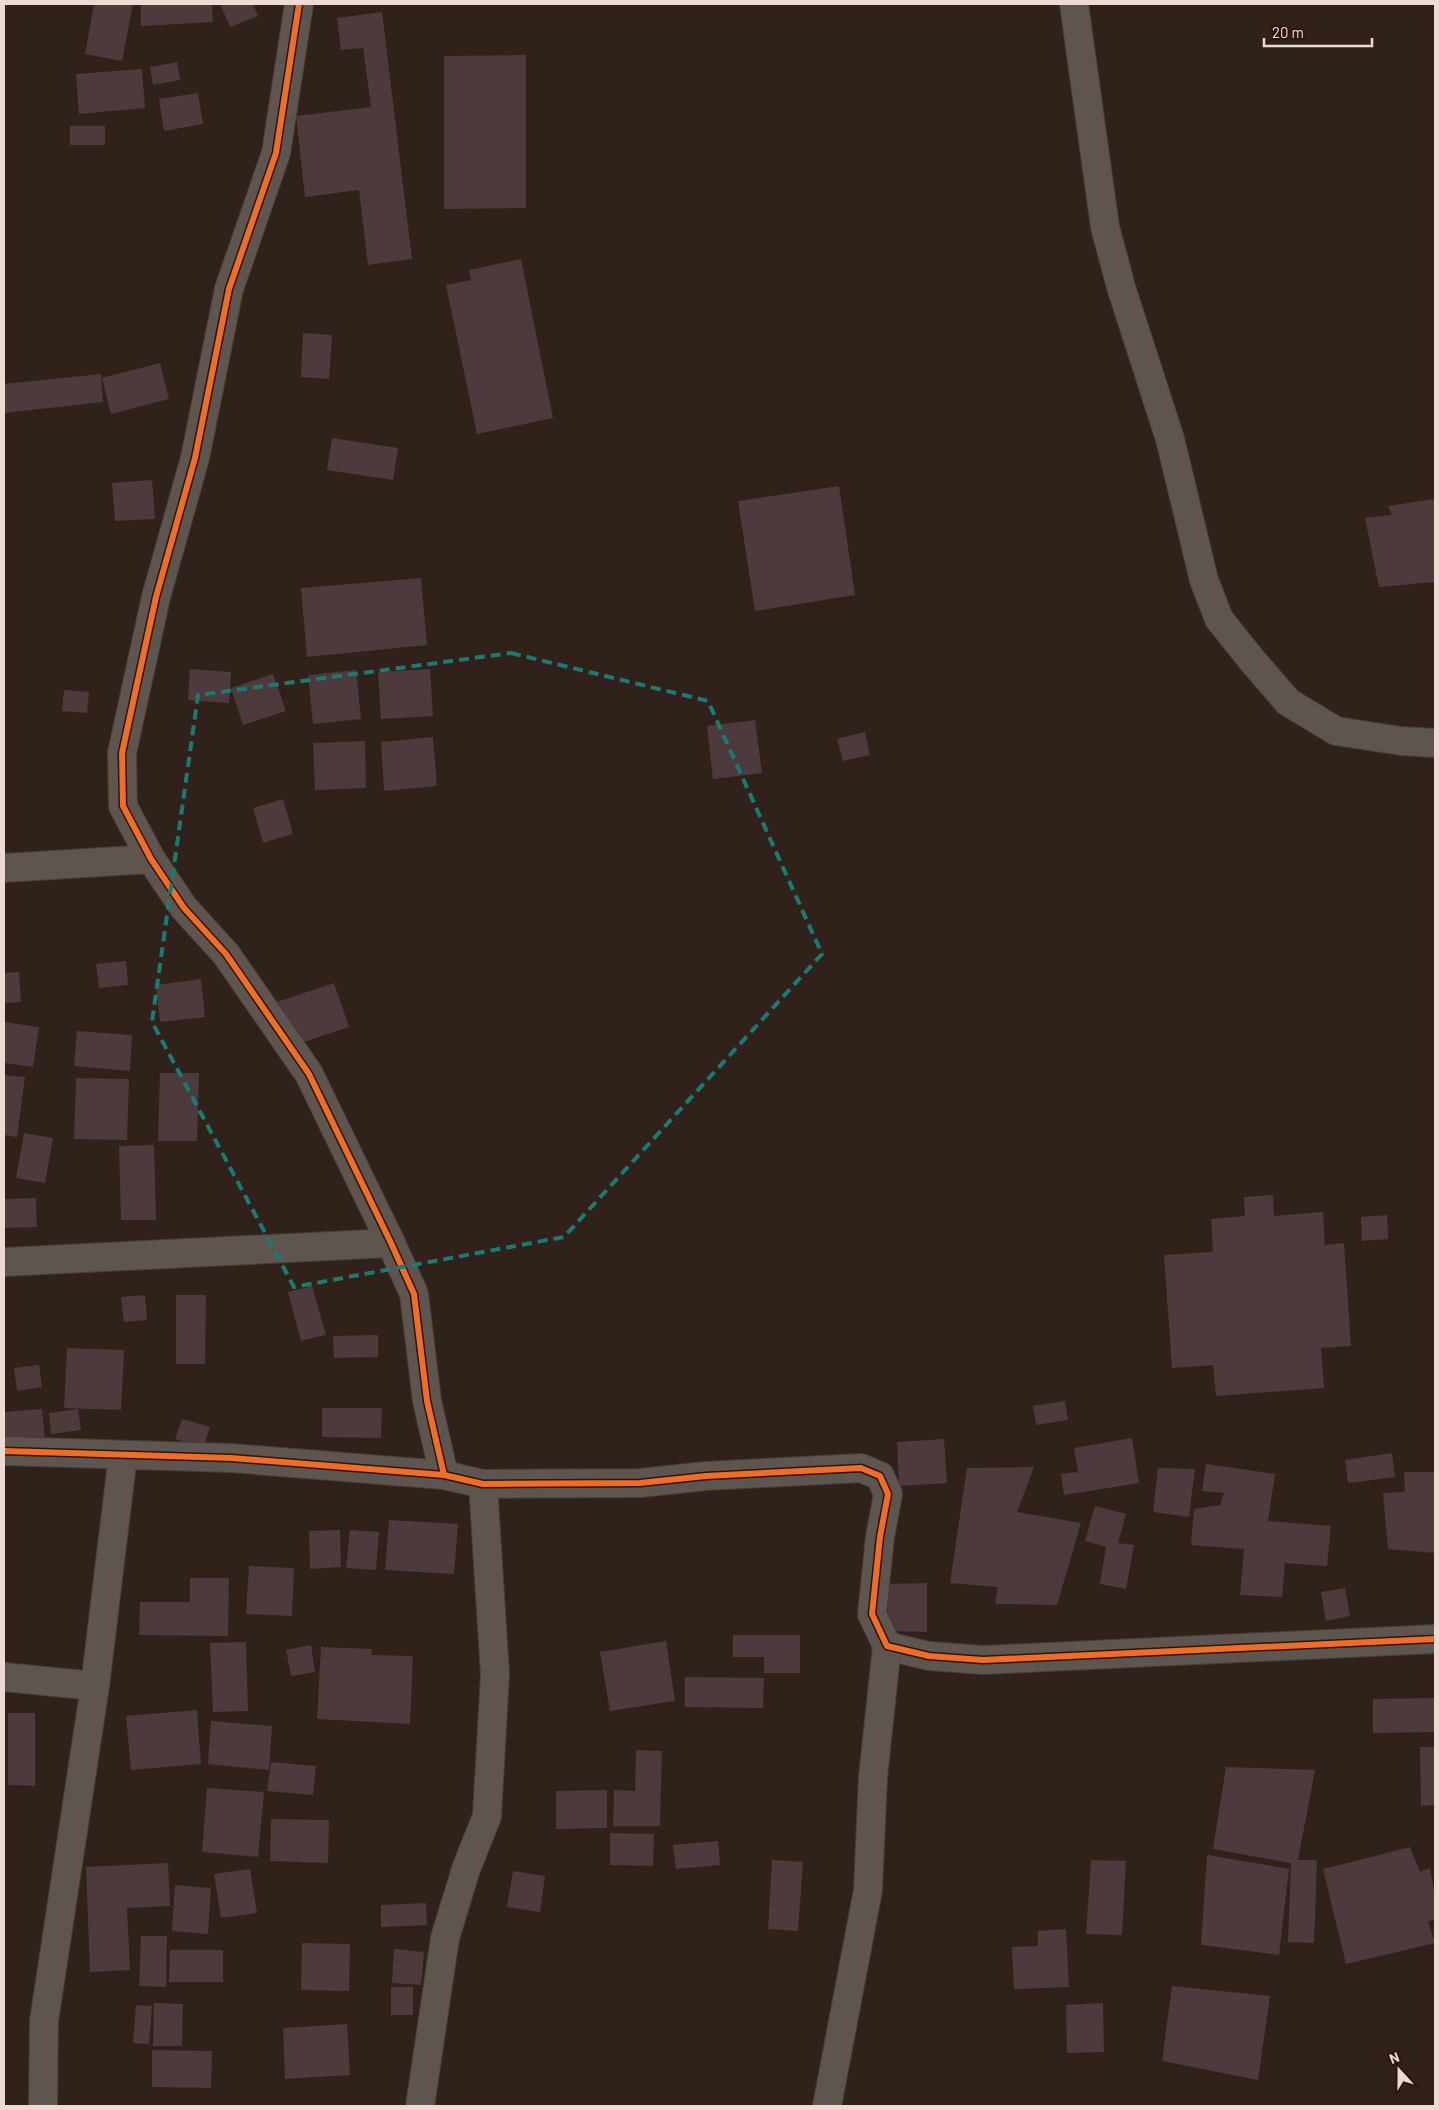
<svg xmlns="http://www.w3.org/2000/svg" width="1439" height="2110" viewBox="0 0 1439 2110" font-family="Barlow,sans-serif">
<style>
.building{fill:#4c3a3c}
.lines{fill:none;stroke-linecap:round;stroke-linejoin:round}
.street-casing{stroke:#493d35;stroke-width:30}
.street{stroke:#5e5550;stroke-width:28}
.cycleway-casing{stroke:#2e1508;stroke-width:9}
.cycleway{stroke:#ee6e29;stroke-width:6}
.marked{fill:none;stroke:#1a7b73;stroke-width:4;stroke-dasharray:10 6;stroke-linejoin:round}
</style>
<rect width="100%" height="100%" fill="#30221a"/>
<path class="building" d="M 94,4 L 133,4 L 122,61 L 85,54 Z
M 141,4 L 212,4 L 213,22 L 141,26 Z
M 220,4 L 253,4 L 258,16 L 230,27 Z
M 382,12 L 412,259 L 368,265 L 359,190 L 305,197 L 296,116 L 371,107 L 363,48 L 341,50 L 337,18 Z
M 526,55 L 526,208 L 444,209 L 444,56 Z
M 177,62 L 180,80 L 153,85 L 150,67 Z
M 142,69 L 145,108 L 79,114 L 76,74 Z
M 198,93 L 203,124 L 164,131 L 159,99 Z
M 70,126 L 105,126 L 105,145 L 70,145 Z
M 521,259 L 553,418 L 477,434 L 446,285 L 471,280 L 469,270 Z
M 303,333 L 332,335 L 329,379 L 301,377 Z
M 160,363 L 169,399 L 111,414 L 102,378 Z
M 101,374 L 103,402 L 4,413 L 4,384 Z
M 332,438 L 398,448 L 393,480 L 327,470 Z
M 152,480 L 155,519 L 115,521 L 112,483 Z
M 839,486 L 855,595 L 755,611 L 738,501 Z
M 1434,499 L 1435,582 L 1379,587 L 1365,518 L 1392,515 L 1388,506 Z
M 421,578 L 427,645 L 307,657 L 301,588 Z
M 190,669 L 231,672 L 229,703 L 188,700 Z
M 430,669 L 433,716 L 381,719 L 378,672 Z
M 356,670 L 361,719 L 313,724 L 308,675 Z
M 273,674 L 286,711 L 243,725 L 231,688 Z
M 64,690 L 89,692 L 87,713 L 62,711 Z
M 755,720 L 762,773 L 713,779 L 707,726 Z
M 865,732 L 870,755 L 843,761 L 837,739 Z
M 433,737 L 437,786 L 384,791 L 381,742 Z
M 365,741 L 366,788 L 315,790 L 313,743 Z
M 283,799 L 293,834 L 263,843 L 253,808 Z
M 126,961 L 128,985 L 99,988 L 96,964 Z
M 19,972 L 21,1002 L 4,1003 L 4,973 Z
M 201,979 L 205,1017 L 160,1022 L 156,985 Z
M 334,983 L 349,1027 L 285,1048 L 271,1004 Z
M 4,1022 L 39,1027 L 33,1067 L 4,1063 Z
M 77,1031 L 132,1035 L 130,1071 L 74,1066 Z
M 160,1073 L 199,1073 L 197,1141 L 158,1141 Z
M 4,1075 L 25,1077 L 17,1137 L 4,1135 Z
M 76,1078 L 129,1079 L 127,1140 L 74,1139 Z
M 24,1133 L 53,1138 L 45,1183 L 16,1178 Z
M 154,1145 L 156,1220 L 121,1220 L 119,1146 Z
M 1273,1195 L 1274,1216 L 1323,1212 L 1325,1245 L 1344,1243 L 1351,1346 L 1321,1348 L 1324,1388 L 1216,1396 L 1213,1365 L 1172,1368 L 1164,1255 L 1213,1252 L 1211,1219 L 1245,1216 L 1244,1197 Z
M 36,1198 L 37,1227 L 4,1228 L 4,1199 Z
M 1387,1215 L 1388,1239 L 1362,1241 L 1361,1217 Z
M 312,1286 L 326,1335 L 301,1341 L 288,1292 Z
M 145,1295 L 147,1320 L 124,1322 L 121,1297 Z
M 176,1295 L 206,1295 L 205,1364 L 176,1364 Z
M 378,1335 L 378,1357 L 334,1358 L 333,1336 Z
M 67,1348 L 124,1350 L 121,1410 L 64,1408 Z
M 39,1365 L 42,1387 L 17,1391 L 14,1368 Z
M 1065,1401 L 1068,1420 L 1036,1425 L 1033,1406 Z
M 322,1408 L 382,1408 L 381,1438 L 322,1437 Z
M 42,1409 L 45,1439 L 4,1443 L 4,1412 Z
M 78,1409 L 81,1430 L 51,1434 L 49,1413 Z
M 182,1419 L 210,1427 L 203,1448 L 175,1439 Z
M 1132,1438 L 1139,1483 L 1064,1495 L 1061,1474 L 1078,1472 L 1074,1448 Z
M 944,1439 L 947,1483 L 899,1486 L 897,1442 Z
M 1392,1453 L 1395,1477 L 1348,1483 L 1345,1460 Z
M 1206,1464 L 1275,1474 L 1268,1521 L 1331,1526 L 1327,1566 L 1285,1563 L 1282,1597 L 1240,1595 L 1244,1549 L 1191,1545 L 1194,1509 L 1220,1505 L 1224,1493 L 1202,1491 Z
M 1034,1467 L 1017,1512 L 1081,1523 L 1057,1605 L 995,1604 L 998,1587 L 950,1583 L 967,1468 Z
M 1158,1468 L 1195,1469 L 1189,1517 L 1153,1512 Z
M 1404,1472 L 1435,1472 L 1435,1553 L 1388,1549 L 1383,1493 L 1405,1492 Z
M 1095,1506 L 1126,1514 L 1118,1543 L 1134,1545 L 1126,1589 L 1100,1584 L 1106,1547 L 1085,1541 Z
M 389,1520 L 458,1524 L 454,1574 L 385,1570 Z
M 340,1530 L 341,1567 L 310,1569 L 309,1531 Z
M 350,1530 L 379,1532 L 376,1570 L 346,1568 Z
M 249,1566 L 294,1568 L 292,1616 L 246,1614 Z
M 190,1578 L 229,1578 L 228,1636 L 139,1635 L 140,1602 L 190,1602 Z
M 927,1583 L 927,1632 L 888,1631 L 888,1584 Z
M 1345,1588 L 1350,1616 L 1326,1621 L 1321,1592 Z
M 733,1635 L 800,1635 L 800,1673 L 764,1673 L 764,1657 L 733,1657 Z
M 666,1641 L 675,1701 L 610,1711 L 600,1652 Z
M 246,1642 L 248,1711 L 213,1712 L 210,1643 Z
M 311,1645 L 315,1672 L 291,1676 L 286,1650 Z
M 321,1647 L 372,1649 L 371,1655 L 413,1656 L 410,1724 L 317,1719 Z
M 685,1677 L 764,1678 L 763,1708 L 685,1707 Z
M 1435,1698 L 1435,1732 L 1373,1733 L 1373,1699 Z
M 197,1710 L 201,1764 L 131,1770 L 126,1716 Z
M 8,1713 L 35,1713 L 35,1786 L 8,1785 Z
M 211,1721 L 272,1726 L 269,1770 L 208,1764 Z
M 1420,1747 L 1435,1747 L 1435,1805 L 1421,1806 Z
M 636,1750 L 662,1751 L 660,1826 L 613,1826 L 614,1790 L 635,1791 Z
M 271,1762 L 316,1766 L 313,1795 L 267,1791 Z
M 1226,1767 L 1315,1770 L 1298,1860 L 1317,1860 L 1314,1943 L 1288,1942 L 1291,1863 L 1213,1849 Z
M 207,1788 L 264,1792 L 258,1857 L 202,1852 Z
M 607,1790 L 607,1828 L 556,1829 L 556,1791 Z
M 271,1819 L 329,1820 L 328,1863 L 270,1861 Z
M 610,1833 L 654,1834 L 653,1866 L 610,1865 Z
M 718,1841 L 720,1865 L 676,1869 L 673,1845 Z
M 1410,1847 L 1420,1872 L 1430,1868 L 1435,1897 L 1435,1919 L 1428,1922 L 1435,1943 L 1346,1964 L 1323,1869 Z
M 1207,1855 L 1289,1869 L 1279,1955 L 1201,1945 Z
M 772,1860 L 803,1862 L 798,1931 L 768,1929 Z
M 1091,1860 L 1126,1861 L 1122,1935 L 1086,1934 Z
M 168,1863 L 170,1906 L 127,1908 L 130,1970 L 90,1972 L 86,1867 Z
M 250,1869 L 257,1913 L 221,1918 L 214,1874 Z
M 513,1871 L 545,1876 L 540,1912 L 507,1907 Z
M 175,1885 L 211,1888 L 208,1934 L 172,1931 Z
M 426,1903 L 427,1925 L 381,1927 L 381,1905 Z
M 1066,1929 L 1069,1987 L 1014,1989 L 1012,1947 L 1038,1946 L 1038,1931 Z
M 141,1936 L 167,1936 L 166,1987 L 139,1986 Z
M 302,1943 L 350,1944 L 349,1991 L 301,1990 Z
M 394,1949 L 424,1952 L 421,1985 L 392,1983 Z
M 170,1950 L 223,1950 L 223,1982 L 169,1982 Z
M 1172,1986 L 1270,1996 L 1258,2080 L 1162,2061 Z
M 391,1987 L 413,1987 L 413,2015 L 391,2015 Z
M 154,2003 L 183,2004 L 182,2046 L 153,2046 Z
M 1103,2003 L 1104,2052 L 1067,2053 L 1066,2005 Z
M 136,2005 L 152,2006 L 149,2044 L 133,2043 Z
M 347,2024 L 350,2075 L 285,2079 L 283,2028 Z
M 152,2050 L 212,2051 L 211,2088 L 152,2087 Z"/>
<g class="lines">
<defs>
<path id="street" d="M 299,4 L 276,153 L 229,289 L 195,458 L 156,597 L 122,753 L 123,806 L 151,859 L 184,908 L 226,954 L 309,1074 L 391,1243 L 414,1294 L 427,1401 L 444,1475
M 1074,4 L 1105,227 L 1121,287 L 1170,439 L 1204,580 L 1219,619 L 1251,659 L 1288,702 L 1336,731 L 1401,741 L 1435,743
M 4,868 L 151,859
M 4,1262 L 391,1243
M 4,1451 L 231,1458 L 444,1475 L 483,1484 L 640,1483 L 706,1476 L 861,1468 L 880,1476 L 888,1494 L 880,1537 L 872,1614 L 887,1646 L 929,1656 L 983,1660 L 1435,1639
M 4,1677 L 95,1686
M 43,2106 L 44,2021 L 95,1686 L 123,1455
M 420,2106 L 445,1938 L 466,1869 L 487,1816 L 495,1674 L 483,1484
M 827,2106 L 868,1890 L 873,1777 L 887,1646"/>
</defs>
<use href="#street" class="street-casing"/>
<use href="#street" class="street"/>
<defs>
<path id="cycleway" d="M 299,4 L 276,153 L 229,289 L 195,458 L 156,597 L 122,753 L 123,806 L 151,859 L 184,908 L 226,954 L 309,1074 L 391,1243 L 414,1294 L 427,1401 L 444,1475
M 4,1451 L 231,1458 L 444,1475 L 483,1484 L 640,1483 L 706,1476 L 861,1468 L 880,1476 L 888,1494 L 880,1537 L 872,1614 L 887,1646 L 929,1656 L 983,1660 L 1435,1639"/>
</defs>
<use href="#cycleway" class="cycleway-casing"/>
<use href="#cycleway" class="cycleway"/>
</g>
<path class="marked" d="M 511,653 L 708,701 L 822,954 L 564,1237 L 294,1287 L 152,1022 L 198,695 Z"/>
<rect width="1439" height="2110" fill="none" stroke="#eddad2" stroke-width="10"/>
<g transform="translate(1399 2070) rotate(339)" stroke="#2e1508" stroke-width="4" paint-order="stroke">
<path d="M0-4L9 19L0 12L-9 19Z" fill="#eddad2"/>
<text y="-8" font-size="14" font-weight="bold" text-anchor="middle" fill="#eddad2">N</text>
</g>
<path d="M1264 38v8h108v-8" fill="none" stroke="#eddad2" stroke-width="2.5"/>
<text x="1272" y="38" font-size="15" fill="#eddad2" stroke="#2e1508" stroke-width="4" paint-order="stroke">20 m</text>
</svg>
